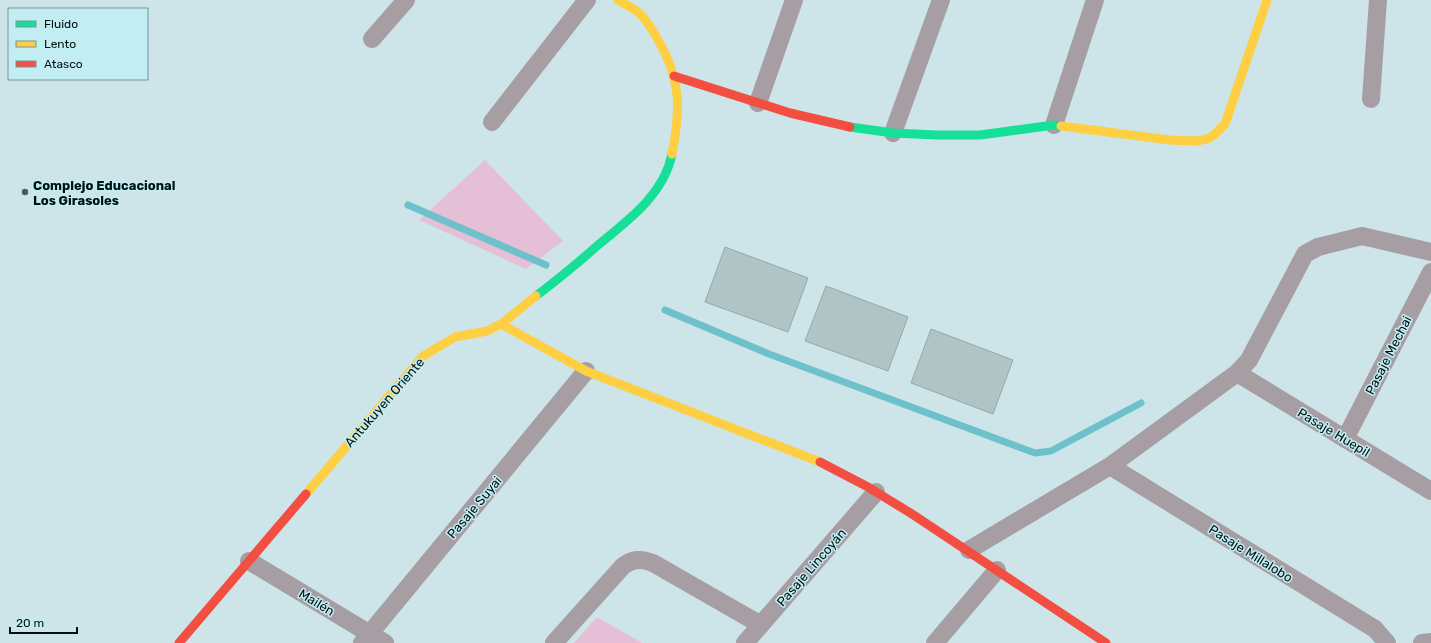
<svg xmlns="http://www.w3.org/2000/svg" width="1431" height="643" viewBox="0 0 1431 643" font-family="Rubik,sans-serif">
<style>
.green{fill:#e4bfd5}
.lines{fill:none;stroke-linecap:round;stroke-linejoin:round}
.stream{stroke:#6cc1ca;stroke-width:7}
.building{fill:#b0c3c5;stroke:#95a8aa}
.street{stroke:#a69ea3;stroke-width:18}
.fast{stroke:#16e098;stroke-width:9}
.slow{stroke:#ffcf43;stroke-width:9}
.jam{stroke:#f24e42;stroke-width:9}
.poi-dot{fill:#495b5c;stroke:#c2eef3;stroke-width:1.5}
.labels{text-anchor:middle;stroke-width:3;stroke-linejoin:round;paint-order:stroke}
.poi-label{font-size:13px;font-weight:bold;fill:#021011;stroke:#c2eef3;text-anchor:start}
.street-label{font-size:13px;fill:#021011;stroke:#c2eef3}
</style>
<rect width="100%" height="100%" fill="#cde5e8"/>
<path class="green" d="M 485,160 L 563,241 L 526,269 L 419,220 Z
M 597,617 L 642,643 L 574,643 Z"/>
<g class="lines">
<path class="stream" d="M 408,205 L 546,265
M 665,310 L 769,354 L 1035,453 L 1051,451 L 1141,403"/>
</g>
<path class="building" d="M 725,247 L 808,278 L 788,332 L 705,302 Z
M 826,286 L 908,317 L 888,371 L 805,341 Z
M 931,329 L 1013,360 L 993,414 L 911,383 Z"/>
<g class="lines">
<path class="street" d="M 372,39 L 406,0
M 1371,99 L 1378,0
M 758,103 L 794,0
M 492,122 L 587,0
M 1054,125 L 1095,0
M 893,133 L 941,0
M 1237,373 L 1431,491
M 1345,439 L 1431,272
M 1110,466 L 1375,629 L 1387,643
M 969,550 L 1110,466 L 1237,373 L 1249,360 L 1305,254 L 1318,247 L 1362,236 L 1431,252
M 249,561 L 385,643
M 362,643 L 586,371
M 554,643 L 623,566 C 633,559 641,558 653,563 L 761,625
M 745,643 L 876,492
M 935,643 L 997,570
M 1422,643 L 1431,642"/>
<path class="fast" d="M 850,127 L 893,133 L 936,135 L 980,135 L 1054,125 L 1061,126
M 536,296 C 557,280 578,263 598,245 C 627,221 664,195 672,154"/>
<path class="slow" d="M 618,0 C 625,4 633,8 639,13 C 647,20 652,29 657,38 C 681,78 681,109 672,154
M 1061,126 L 1170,140 L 1196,141 L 1207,139 L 1214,135 L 1225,124 L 1267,0
M 501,324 L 586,371 L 820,462
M 306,494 L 423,356 L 455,337 L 487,331 L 501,324 L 536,296"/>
<path class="jam" d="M 674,76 L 790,113 L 850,127
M 820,462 L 868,487 L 912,514 L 1106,643
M 179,643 L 306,494"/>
</g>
<circle class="poi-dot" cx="25" cy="192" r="4"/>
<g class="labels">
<g class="poi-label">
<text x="33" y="190">Complejo Educacional<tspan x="33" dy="15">Los Girasoles</tspan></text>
</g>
<g class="street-label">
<text transform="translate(1388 355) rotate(-63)" y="5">Pasaje Mechai</text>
<text transform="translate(384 402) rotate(-49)" y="5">Antukuyen Oriente</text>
<text transform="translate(1334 432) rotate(31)" y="5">Pasaje Huepil</text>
<text transform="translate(474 507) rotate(-50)" y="5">Pasaje Suyai</text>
<text transform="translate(1251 553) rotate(32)" y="5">Pasaje Millalobo</text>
<text transform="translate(811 567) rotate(-49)" y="5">Pasaje Lincoyán</text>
<text transform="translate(317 602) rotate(31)" y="5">Mailén</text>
</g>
</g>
<rect x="8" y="8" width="140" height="72" fill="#c2eef3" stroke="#759599"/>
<rect x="16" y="21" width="20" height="6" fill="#16e098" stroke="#759599"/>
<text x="44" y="28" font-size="12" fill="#021011">Fluido</text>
<rect x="16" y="41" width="20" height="6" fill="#ffcf43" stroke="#759599"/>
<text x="44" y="48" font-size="12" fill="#021011">Lento</text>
<rect x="16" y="61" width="20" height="6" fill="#f24e42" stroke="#759599"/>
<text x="44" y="68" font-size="12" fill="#021011">Atasco</text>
<path d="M10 627v6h67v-6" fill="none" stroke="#021011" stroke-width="2"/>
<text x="16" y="627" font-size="12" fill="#021011" stroke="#c2eef3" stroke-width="3" paint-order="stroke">20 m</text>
</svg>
